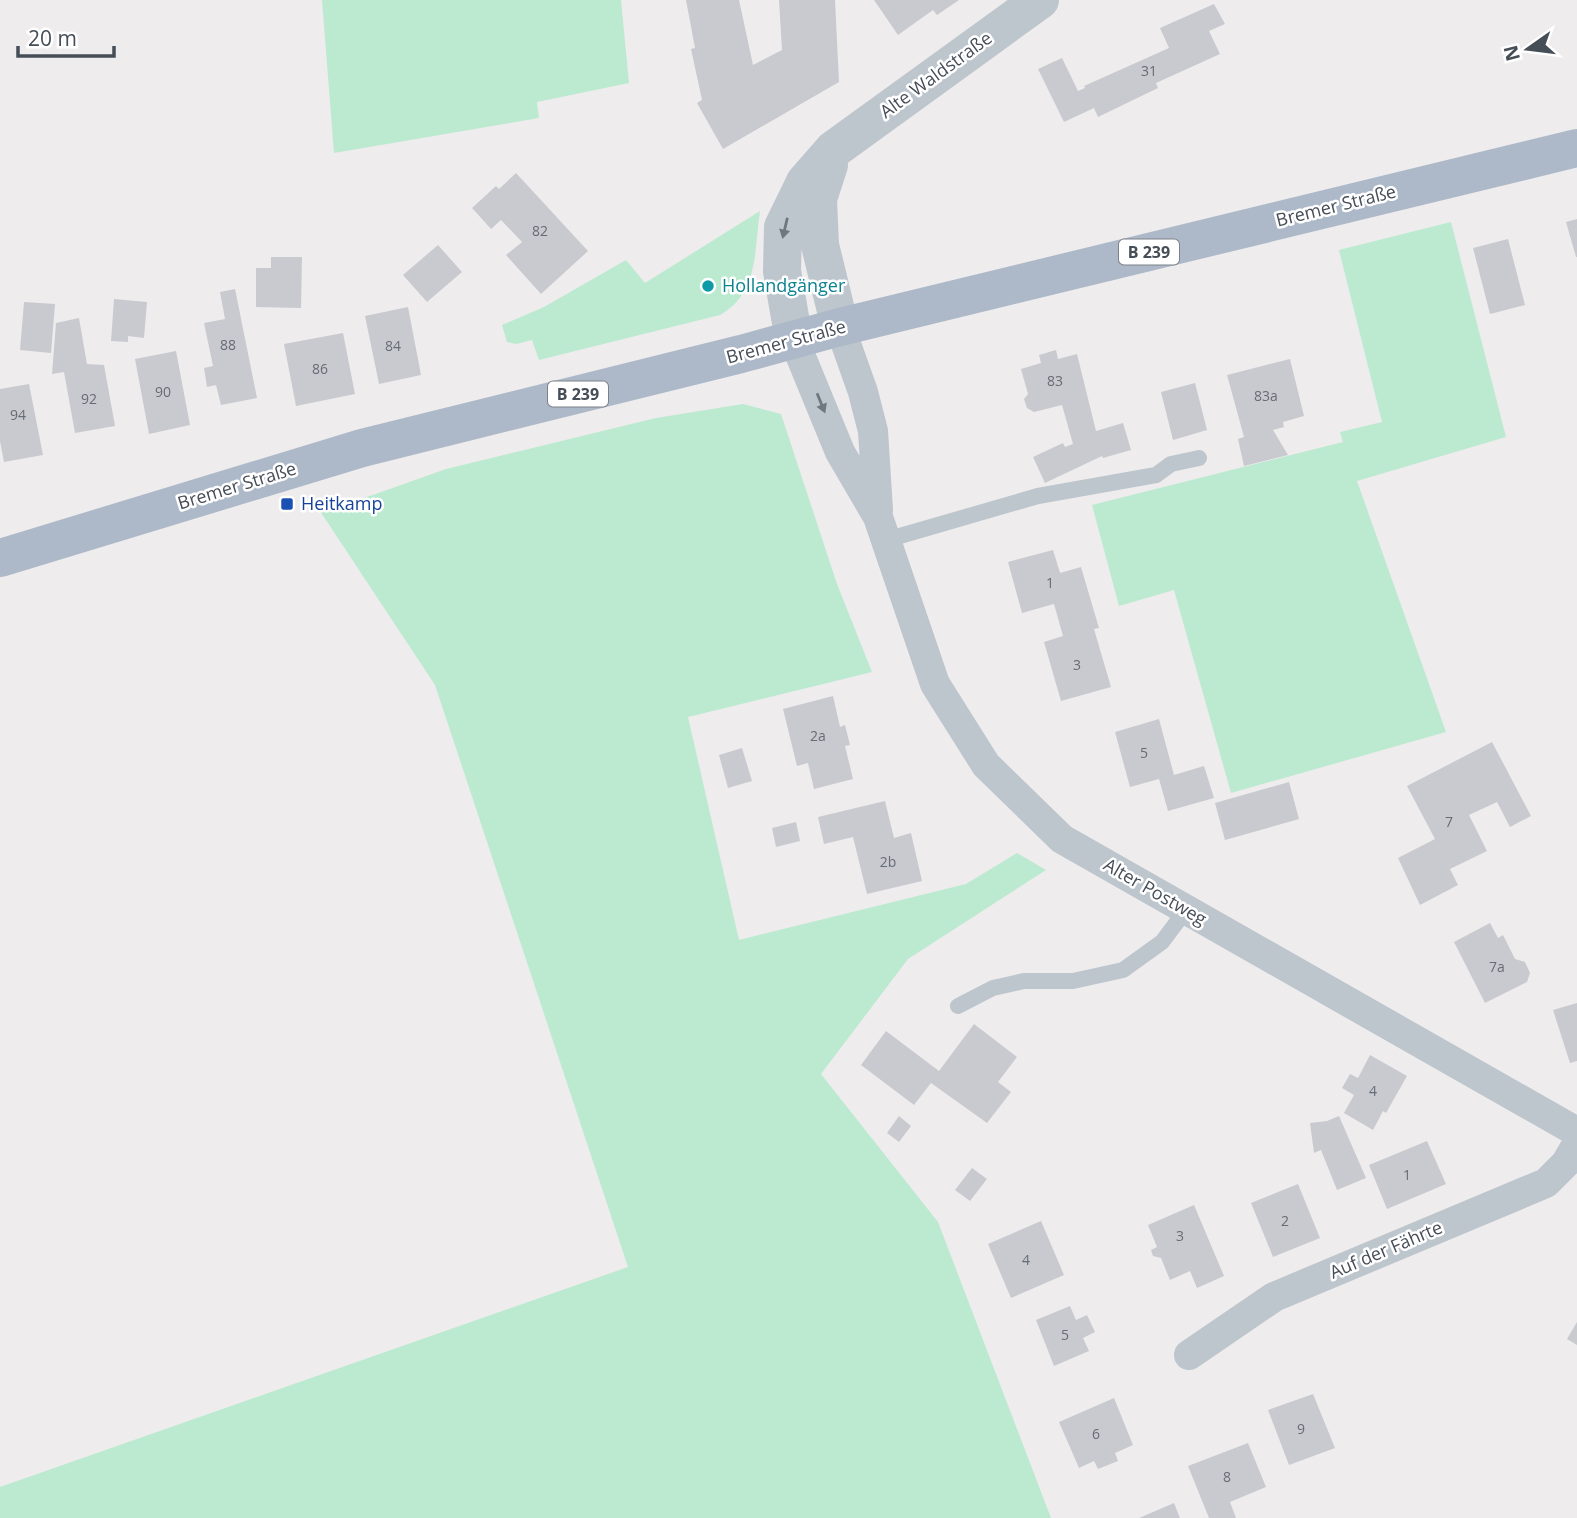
<svg xmlns="http://www.w3.org/2000/svg" width="1577" height="1518" viewBox="0 0 1577 1518" font-family="'Open Sans',sans-serif">
<style>
.green{fill:#bbead1}
.building{fill:#c9cad0}
.lines{fill:none;stroke-linecap:round;stroke-linejoin:round}
.service{stroke:#bdc5cd;stroke-width:16}
.minor{stroke:#bdc5cd;stroke-width:30}
.tertiary{stroke:#bdc5cd;stroke-width:38}
.primary{stroke:#adb9c9;stroke-width:38}
.oneway{fill:#6f7780}
.culture-dot{fill:#0f9aa8;stroke:#fff;stroke-width:2.5}
.transit-dot{fill:#1a4fb4;stroke:#fff;stroke-width:2.5}
.labels{text-anchor:middle;stroke-width:5;stroke-linejoin:round;paint-order:stroke}
.number-label{font-size:14px;fill:#666c75}
.shield{fill:#fff;stroke:#7d8289;stroke-width:2}
.shield-label{font-size:16px;font-weight:bold;fill:#454d57}
.street-label{font-size:18px;fill:#454d57;stroke:#fff}
.culture-label{font-size:18px;fill:#0d838f;stroke:#fff;text-anchor:start}
.transit-label{font-size:18px;fill:#164399;stroke:#fff;text-anchor:start}
</style>
<rect width="100%" height="100%" fill="#eeecec"/>
<path class="green" d="M 322,0 L 621,0 L 629,83 L 537,102 L 539,118 L 334,153 Z
M 760,211 C 754,251 759,293 720,315 L 539,360 L 532,340 L 516,344 L 507,342 L 502,325 L 544,307 L 626,260 L 645,283 Z
M 1451,222 L 1506,437 L 1357,481 L 1446,732 L 1231,793 L 1174,590 L 1119,606 L 1092,505 L 1343,442 L 1340,432 L 1382,422 L 1339,250 Z
M 743,404 L 781,414 L 837,584 L 872,672 L 688,717 L 739,940 L 966,884 L 1017,853 L 1046,870 L 908,959 L 821,1074 L 938,1222 L 1051,1518 L 0,1518 L 0,1487 L 628,1267 L 435,685 L 320,511 L 373,495 L 446,469 L 656,418 Z"/>
<path class="building" d="M 686,0 L 739,0 L 753,65 L 782,50 L 779,0 L 835,0 L 839,82 L 723,149 L 697,103 L 702,100 L 691,49 L 695,48 Z
M 874,0 L 959,0 L 937,15 L 933,10 L 898,35 Z
M 1214,4 L 1225,24 L 1209,31 L 1220,54 L 1156,83 L 1158,88 L 1098,117 L 1094,108 L 1064,122 L 1038,69 L 1062,58 L 1078,91 L 1085,88 L 1084,86 L 1169,48 L 1160,28 Z
M 516,173 L 588,251 L 541,294 L 506,255 L 522,242 L 501,220 L 491,229 L 472,208 L 496,186 L 499,189 Z
M 1577,219 L 1577,257 L 1576,257 L 1566,222 Z
M 1508,239 L 1525,305 L 1490,314 L 1473,248 Z
M 438,245 L 462,272 L 427,302 L 403,275 Z
M 271,257 L 302,257 L 301,308 L 256,307 L 256,268 L 271,268 Z
M 235,289 L 257,398 L 221,405 L 216,385 L 207,387 L 204,368 L 213,366 L 204,323 L 225,319 L 220,292 Z
M 114,299 L 147,302 L 144,338 L 128,336 L 128,342 L 111,341 Z
M 24,302 L 55,304 L 51,353 L 20,350 Z
M 408,307 L 421,375 L 379,384 L 365,316 Z
M 79,318 L 87,364 L 104,365 L 115,426 L 75,433 L 64,372 L 52,374 L 56,323 Z
M 343,333 L 355,394 L 296,406 L 284,344 Z
M 1056,350 L 1058,359 L 1077,354 L 1096,431 L 1123,423 L 1131,450 L 1103,458 L 1102,456 L 1045,483 L 1033,457 L 1063,443 L 1065,447 L 1073,444 L 1062,405 L 1034,412 L 1027,408 L 1024,399 L 1028,394 L 1021,369 L 1041,363 L 1039,355 Z
M 176,351 L 190,425 L 149,434 L 135,359 Z
M 1290,359 L 1304,416 L 1283,422 L 1284,427 L 1273,430 L 1288,455 L 1244,466 L 1238,439 L 1244,437 L 1227,375 Z
M 1195,383 L 1207,430 L 1173,440 L 1161,392 Z
M 29,384 L 43,455 L 4,462 L 0,441 L 0,389 Z
M 1053,550 L 1060,573 L 1081,567 L 1099,628 L 1094,629 L 1111,687 L 1061,701 L 1044,642 L 1063,636 L 1054,604 L 1022,613 L 1008,562 Z
M 833,696 L 840,727 L 845,725 L 850,745 L 845,746 L 853,779 L 814,789 L 808,763 L 797,766 L 783,709 Z
M 1159,719 L 1174,775 L 1204,766 L 1214,798 L 1168,811 L 1159,779 L 1130,787 L 1115,732 Z
M 1492,742 L 1531,816 L 1510,827 L 1497,802 L 1469,815 L 1487,851 L 1450,869 L 1458,885 L 1420,905 L 1398,858 L 1435,839 L 1407,786 Z
M 742,748 L 752,781 L 728,788 L 719,755 Z
M 1289,782 L 1299,819 L 1225,840 L 1215,803 Z
M 885,801 L 894,838 L 911,833 L 922,881 L 867,894 L 853,837 L 824,844 L 818,817 Z
M 796,822 L 800,841 L 776,847 L 772,828 Z
M 1490,923 L 1498,938 L 1503,935 L 1515,959 L 1525,962 L 1530,973 L 1527,982 L 1485,1003 L 1454,942 Z
M 1577,1003 L 1577,1061 L 1570,1063 L 1553,1010 Z
M 974,1024 L 1017,1057 L 998,1082 L 1011,1092 L 987,1123 L 931,1083 L 914,1105 L 861,1065 L 886,1031 L 939,1071 Z
M 1370,1055 L 1407,1076 L 1386,1113 L 1383,1111 L 1373,1130 L 1344,1113 L 1354,1095 L 1342,1088 L 1350,1074 L 1358,1078 Z
M 899,1116 L 911,1126 L 899,1142 L 887,1133 Z
M 1339,1116 L 1366,1178 L 1337,1190 L 1321,1150 L 1314,1153 L 1310,1123 L 1327,1121 Z
M 1427,1141 L 1446,1184 L 1387,1209 L 1369,1165 Z
M 972,1168 L 987,1179 L 970,1201 L 955,1190 Z
M 1298,1184 L 1320,1238 L 1273,1257 L 1251,1203 Z
M 1194,1205 L 1224,1276 L 1197,1288 L 1190,1271 L 1170,1280 L 1161,1258 L 1153,1256 L 1151,1250 L 1157,1247 L 1148,1225 Z
M 1041,1221 L 1064,1275 L 1011,1298 L 988,1244 Z
M 1070,1306 L 1076,1320 L 1087,1315 L 1095,1332 L 1083,1338 L 1089,1351 L 1054,1366 L 1036,1320 Z
M 1577,1322 L 1577,1345 L 1567,1339 Z
M 1313,1394 L 1335,1448 L 1289,1465 L 1268,1410 Z
M 1114,1398 L 1133,1445 L 1115,1453 L 1118,1461 L 1098,1469 L 1094,1461 L 1079,1468 L 1059,1422 Z
M 1248,1443 L 1266,1487 L 1230,1502 L 1236,1518 L 1209,1518 L 1188,1466 Z
M 1174,1503 L 1180,1518 L 1139,1518 Z"/>
<g class="lines">
<path class="service" d="M 886,540 L 1038,496 L 1156,475 L 1171,464 L 1199,458
M 958,1006 L 993,988 L 1024,981 L 1073,981 L 1123,970 L 1162,942 L 1186,910"/>
<path class="minor" d="M 840,327 L 863,392 L 873,431 L 878,510
M 794,340 L 840,452 L 878,517 L 935,684 L 986,765 L 1062,839 L 1577,1132
M 1189,1355 L 1274,1297 L 1546,1183 L 1566,1163 L 1577,1144"/>
<path class="tertiary" d="M 829,165 L 818,199 L 820,245 L 840,327
M 794,340 L 782,271 L 783,227 L 805,182 L 833,150 L 1040,0"/>
<path class="primary" d="M 0,558 L 362,448 L 741,354 L 840,327 L 1577,148"/>
</g>
<defs><path id="oneway-solid" d="M-6-.8H1V-3.2L6.5 0L1 3.2V.8H-6Z" transform="scale(1.75)"/></defs>
<g class="oneway">
<use href="#oneway-solid" transform="translate(785 228) rotate(103)"/>
<use href="#oneway-solid" transform="translate(821 403) rotate(68)"/>
</g>
<circle class="culture-dot" cx="708" cy="286" r="7"/>
<rect class="transit-dot" x="280" y="497" width="14" height="14" rx="3.5"/>
<g class="labels">
<g class="number-label">
<text x="1149" y="76">31</text>
<text x="540" y="236">82</text>
<text x="228" y="350">88</text>
<text x="393" y="351">84</text>
<text x="320" y="374">86</text>
<text x="1055" y="386">83</text>
<text x="163" y="397">90</text>
<text x="1266" y="401">83a</text>
<text x="89" y="404">92</text>
<text x="18" y="420">94</text>
<text x="1050" y="588">1</text>
<text x="1077" y="670">3</text>
<text x="818" y="741">2a</text>
<text x="1144" y="758">5</text>
<text x="1449" y="827">7</text>
<text x="888" y="867">2b</text>
<text x="1497" y="972">7a</text>
<text x="1373" y="1096">4</text>
<text x="1407" y="1180">1</text>
<text x="1285" y="1226">2</text>
<text x="1180" y="1241">3</text>
<text x="1026" y="1265">4</text>
<text x="1065" y="1340">5</text>
<text x="1301" y="1434">9</text>
<text x="1096" y="1439">6</text>
<text x="1227" y="1482">8</text>
</g>
<g class="shield">
<rect x="1119" y="239.5" width="60" height="25" rx="5"/>
<rect x="548" y="381.5" width="60" height="25" rx="5"/>
</g>
<g class="shield-label">
<text x="1149" y="258">B 239</text>
<text x="578" y="400">B 239</text>
</g>
<g class="street-label">
<text transform="translate(936 75) rotate(-36)" y="6">Alte Waldstraße</text>
<text transform="translate(1336 206) rotate(-14)" y="6">Bremer Straße</text>
<text transform="translate(786 342) rotate(-15)" y="6">Bremer Straße</text>
<text transform="translate(237 486) rotate(-17)" y="6">Bremer Straße</text>
<text transform="translate(1155 892) rotate(30)" y="6">Alter Postweg</text>
<text transform="translate(1386 1250) rotate(-23)" y="6">Auf der Fährte</text>
</g>
<g class="culture-label">
<text x="722" y="292">Hollandgänger</text>
</g>
<g class="transit-label">
<text x="301" y="510">Heitkamp</text>
</g>
</g>
<g transform="translate(1528 49) rotate(256)" stroke="#ffffff" stroke-width="5" paint-order="stroke">
<path d="M0-5L12 26L0 18L-12 26Z" fill="#454d57"/>
<text y="-10" font-size="19" font-weight="bold" text-anchor="middle" fill="#454d57">N</text>
</g>
<path d="M18 46v10h96v-10" fill="none" stroke="#454d57" stroke-width="3.5"/>
<text x="28" y="46" font-size="21" fill="#454d57" stroke="#ffffff" stroke-width="5" paint-order="stroke">20 m</text>
</svg>
